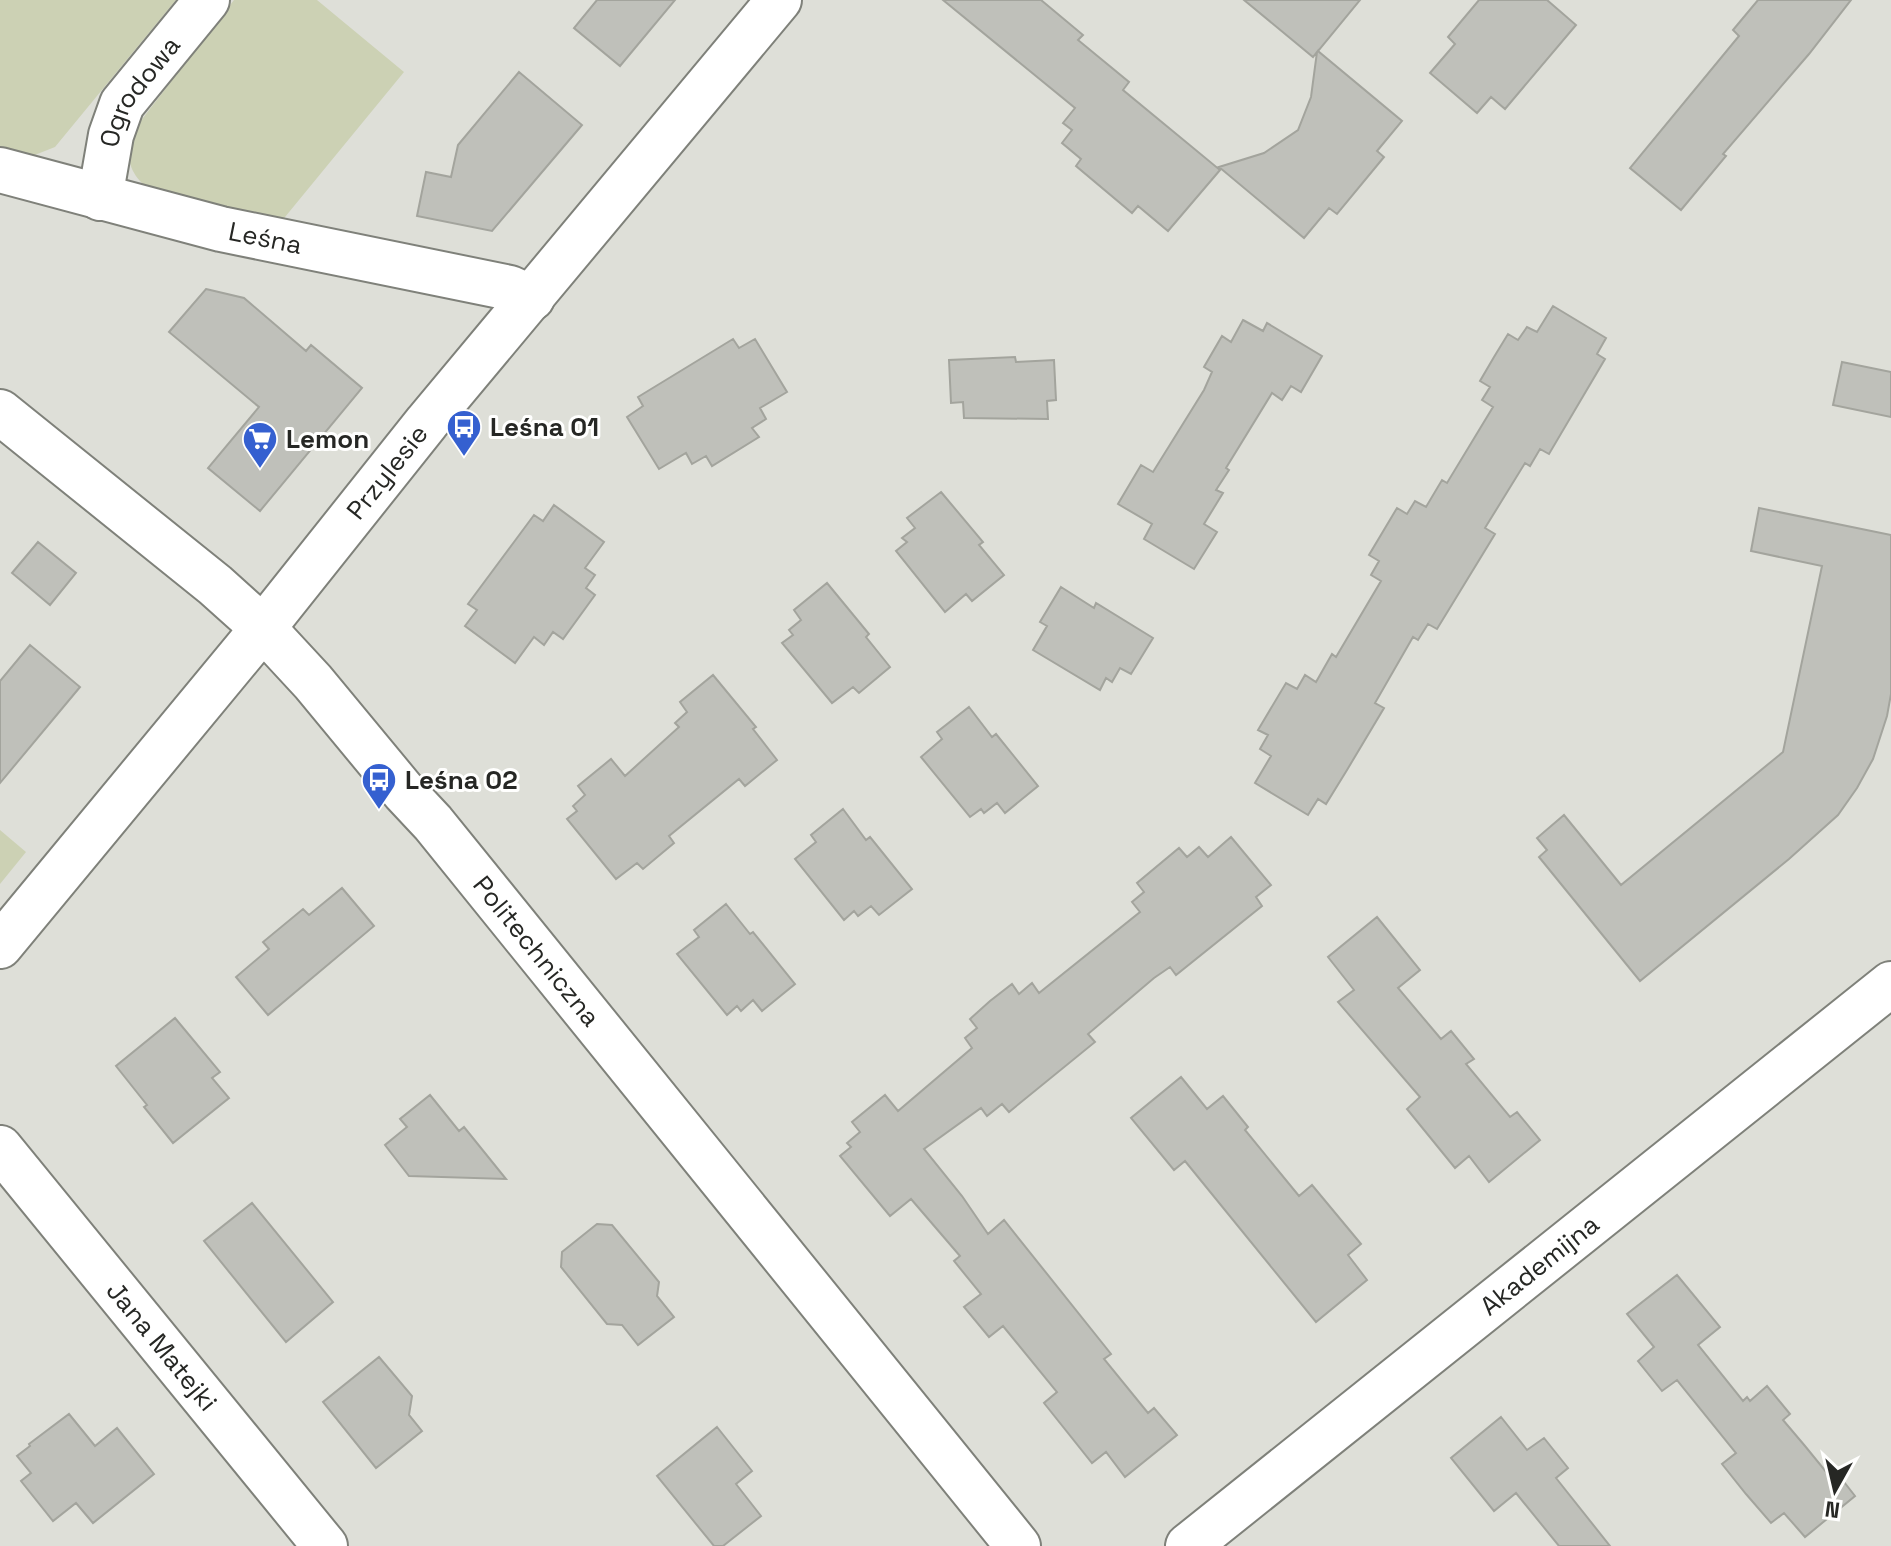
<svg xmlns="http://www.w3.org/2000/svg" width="1891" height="1546" viewBox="0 0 1891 1546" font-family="'Space Grotesk',sans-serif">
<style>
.green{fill:#ccd1b4}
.building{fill:#bfc0ba;stroke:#a3a49d;stroke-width:2}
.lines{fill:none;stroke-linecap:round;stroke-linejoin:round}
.minor-casing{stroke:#7f817a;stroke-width:48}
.minor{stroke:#fff;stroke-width:44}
.labels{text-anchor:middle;stroke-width:6;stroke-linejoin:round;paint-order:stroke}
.street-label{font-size:26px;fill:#262724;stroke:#fffffe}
.poi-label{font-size:26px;font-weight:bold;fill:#262724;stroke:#fffffe;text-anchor:start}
</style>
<rect width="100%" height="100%" fill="#dedfd8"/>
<path class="green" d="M 0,0 L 176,0 L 55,147 L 17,162 L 0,157 Z
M 234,0 L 317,0 L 404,72 L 276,228 L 154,193 C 132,177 126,164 129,136 Z
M 0,830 L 26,852 L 0,884 Z"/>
<path class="building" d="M 597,0 L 675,0 L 620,66 L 574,28 Z
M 943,0 L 1041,0 L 1083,35 L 1078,40 L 1129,82 L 1123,90 L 1220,170 L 1168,231 L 1138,206 L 1132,213 L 1076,166 L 1081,159 L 1062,143 L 1072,130 L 1063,123 L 1075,108 Z
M 1244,0 L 1360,0 L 1318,51 L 1402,121 L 1377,151 L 1384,157 L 1337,214 L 1329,208 L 1304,238 L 1219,167 L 1264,153 L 1298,130 L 1311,97 L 1317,52 L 1313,57 Z
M 1479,0 L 1547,0 L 1576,25 L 1505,109 L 1491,97 L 1477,113 L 1430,73 L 1455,44 L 1448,37 Z
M 1758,0 L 1851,0 L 1809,54 L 1723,154 L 1726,156 L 1681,210 L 1630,168 L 1739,36 L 1733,30 Z
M 519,72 L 582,125 L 492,231 L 417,216 L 426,172 L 451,177 L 458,145 Z
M 206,289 L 244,298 L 306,351 L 311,345 L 362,388 L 260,511 L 208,468 L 259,407 L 169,332 Z
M 1553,306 L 1606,338 L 1597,354 L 1605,359 L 1549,454 L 1540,449 L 1530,466 L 1525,463 L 1485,528 L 1495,534 L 1437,629 L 1428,624 L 1418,640 L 1413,637 L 1375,703 L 1384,708 L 1347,770 L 1326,804 L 1318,799 L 1308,815 L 1255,783 L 1271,756 L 1260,749 L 1268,735 L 1258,730 L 1286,683 L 1297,689 L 1305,675 L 1316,682 L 1332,654 L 1336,657 L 1381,581 L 1371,575 L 1379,561 L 1369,555 L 1397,508 L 1407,514 L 1415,501 L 1426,507 L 1442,480 L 1447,483 L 1493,407 L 1482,400 L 1490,387 L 1480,381 L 1494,357 L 1508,334 L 1518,340 L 1527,327 L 1537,332 Z
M 1243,320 L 1263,331 L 1267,323 L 1322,356 L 1301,392 L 1291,386 L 1282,400 L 1272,393 L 1226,468 L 1229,470 L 1216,490 L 1223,493 L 1204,524 L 1217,532 L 1194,569 L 1144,539 L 1152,524 L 1118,504 L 1141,465 L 1153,472 L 1204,390 L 1212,372 L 1204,367 L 1222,336 L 1231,342 Z
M 733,339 L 739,348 L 755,339 L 787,392 L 760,408 L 766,419 L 752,428 L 759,437 L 712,466 L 706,456 L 692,464 L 686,453 L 659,469 L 627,417 L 643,406 L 638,397 Z
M 1015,357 L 1016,362 L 1054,360 L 1056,400 L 1047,401 L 1048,419 L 964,418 L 963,402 L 951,403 L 949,360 Z
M 1842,362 L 1891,372 L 1891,417 L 1833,405 Z
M 941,492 L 983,542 L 979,545 L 1004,575 L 972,601 L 966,594 L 945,612 L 896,551 L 907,542 L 902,538 L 915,528 L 907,518 Z
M 554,505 L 604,542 L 585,568 L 595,575 L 586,588 L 595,595 L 563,639 L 553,632 L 544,645 L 534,637 L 515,663 L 465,626 L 477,610 L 468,604 L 534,515 L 543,521 Z
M 1759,508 L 1891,535 L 1891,694 L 1887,716 L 1873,759 L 1857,788 L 1838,815 L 1789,859 L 1640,981 L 1539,857 L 1547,850 L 1537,838 L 1564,815 L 1621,885 L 1783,752 L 1822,566 L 1751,551 Z
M 38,542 L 76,573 L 50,605 L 12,573 Z
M 827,583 L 869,634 L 866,637 L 890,667 L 859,693 L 853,687 L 832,703 L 782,643 L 793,635 L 789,630 L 801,620 L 794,610 Z
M 1061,587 L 1094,608 L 1096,603 L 1153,638 L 1131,674 L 1120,668 L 1112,682 L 1106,678 L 1100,690 L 1033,650 L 1047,626 L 1040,622 Z
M 30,645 L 80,687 L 0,783 L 0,681 Z
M 713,675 L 756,727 L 753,729 L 777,760 L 745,786 L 739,779 L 669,836 L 674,843 L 643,869 L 637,863 L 616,879 L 567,819 L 577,811 L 573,806 L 585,795 L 578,786 L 611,759 L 625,776 L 679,727 L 675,723 L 687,712 L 680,702 Z
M 969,707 L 992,737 L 996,734 L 1038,786 L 1005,813 L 997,803 L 984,813 L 981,809 L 970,817 L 921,757 L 942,739 L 937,732 Z
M 843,809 L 866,840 L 870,837 L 912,889 L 879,915 L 871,906 L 858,916 L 854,911 L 844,920 L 795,859 L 816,842 L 811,835 Z
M 1231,837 L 1271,885 L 1256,897 L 1262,906 L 1176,975 L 1170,967 L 1154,978 L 1088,1034 L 1095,1042 L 1009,1112 L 1002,1104 L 987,1116 L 981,1108 L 924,1149 L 962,1196 L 988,1234 L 1004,1220 L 1111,1354 L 1104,1359 L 1148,1413 L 1154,1408 L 1177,1435 L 1125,1477 L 1106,1452 L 1092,1463 L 1044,1403 L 1057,1392 L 1003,1326 L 989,1337 L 964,1307 L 981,1294 L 954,1261 L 960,1256 L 911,1199 L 890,1216 L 840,1156 L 851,1147 L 847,1143 L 860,1132 L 852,1122 L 885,1095 L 898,1111 L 972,1048 L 965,1038 L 977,1028 L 970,1019 L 990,1001 L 1012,984 L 1019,994 L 1032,983 L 1039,993 L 1140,912 L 1132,902 L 1144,892 L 1137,883 L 1179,848 L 1187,857 L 1199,847 L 1208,857 Z
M 342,888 L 374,926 L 268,1015 L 236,977 L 269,949 L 263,942 L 303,909 L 309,915 Z
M 726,904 L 750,934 L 753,932 L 795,984 L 762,1011 L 753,1000 L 741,1011 L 737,1006 L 727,1015 L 677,954 L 699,937 L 694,930 Z
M 1377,917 L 1420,970 L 1398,988 L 1441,1039 L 1451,1031 L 1474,1059 L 1466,1064 L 1510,1117 L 1517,1112 L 1540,1140 L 1489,1182 L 1469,1156 L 1455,1168 L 1407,1109 L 1420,1097 L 1338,1002 L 1354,990 L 1328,957 Z
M 175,1018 L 220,1072 L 212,1078 L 229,1098 L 173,1143 L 144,1107 L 147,1105 L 116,1066 Z
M 1181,1077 L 1207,1109 L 1223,1096 L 1248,1127 L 1245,1130 L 1299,1196 L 1312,1185 L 1361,1244 L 1348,1255 L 1367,1280 L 1316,1322 L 1185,1161 L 1174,1170 L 1131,1118 Z
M 430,1095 L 459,1131 L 464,1127 L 506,1179 L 409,1176 L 385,1145 L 407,1127 L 400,1119 Z
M 252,1203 L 333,1302 L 286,1342 L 204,1241 Z
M 597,1224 L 612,1225 L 659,1282 L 657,1296 L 674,1317 L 638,1345 L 622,1325 L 607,1324 L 561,1267 L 562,1252 Z
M 1677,1275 L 1720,1327 L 1698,1345 L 1743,1401 L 1747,1397 L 1750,1401 L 1767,1386 L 1790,1414 L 1783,1420 L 1805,1446 L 1827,1473 L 1833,1468 L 1855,1496 L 1805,1537 L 1784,1513 L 1771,1523 L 1746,1494 L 1722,1464 L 1736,1453 L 1677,1380 L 1662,1391 L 1638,1361 L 1654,1347 L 1627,1314 Z
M 379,1357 L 412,1396 L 409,1415 L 422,1431 L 376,1468 L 323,1402 Z
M 69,1414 L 95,1446 L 117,1428 L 154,1474 L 93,1523 L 76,1503 L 53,1521 L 21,1481 L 31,1473 L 17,1456 L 30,1446 L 29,1444 Z
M 1501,1417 L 1527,1450 L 1544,1438 L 1568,1468 L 1556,1478 L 1610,1546 L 1559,1546 L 1516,1493 L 1494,1511 L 1451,1458 Z
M 717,1427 L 752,1471 L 736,1484 L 761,1516 L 723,1546 L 714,1546 L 657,1476 Z"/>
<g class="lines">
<defs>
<g id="minor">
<path id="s1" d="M 0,170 L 221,229 L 510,288 L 532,298"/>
<path id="s2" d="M 100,198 L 111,135 L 122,104 L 207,0"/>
<path id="s3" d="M 0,412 L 215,585 L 263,628 L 313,682 L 404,792 L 433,823 L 1018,1546"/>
<path id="s4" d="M 0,946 L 263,628 L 427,422 L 779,0"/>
<path id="s5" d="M 0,1148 L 325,1546"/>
<path id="s6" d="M 1188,1546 L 1891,984"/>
</g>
</defs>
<use href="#minor" class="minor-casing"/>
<use href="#minor" class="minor"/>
</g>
<defs>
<symbol id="bus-pin" viewBox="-11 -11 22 30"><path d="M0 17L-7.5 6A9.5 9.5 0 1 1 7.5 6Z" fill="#3560d0" stroke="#fffffe"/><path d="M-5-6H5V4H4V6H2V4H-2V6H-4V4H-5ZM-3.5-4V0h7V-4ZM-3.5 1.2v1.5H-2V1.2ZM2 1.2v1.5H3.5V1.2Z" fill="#fff"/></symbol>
<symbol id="supermarket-pin" viewBox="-11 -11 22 30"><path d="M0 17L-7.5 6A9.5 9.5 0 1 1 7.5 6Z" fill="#3560d0" stroke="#fffffe"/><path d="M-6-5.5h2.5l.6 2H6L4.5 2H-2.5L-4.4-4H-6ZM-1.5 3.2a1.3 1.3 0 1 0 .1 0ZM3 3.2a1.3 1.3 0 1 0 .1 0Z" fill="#fff"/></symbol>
</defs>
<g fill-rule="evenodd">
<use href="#bus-pin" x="444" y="407" width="40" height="54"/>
<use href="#supermarket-pin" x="240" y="419" width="40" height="54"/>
<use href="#bus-pin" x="359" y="760" width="40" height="54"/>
</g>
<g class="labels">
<g class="street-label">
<text dy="9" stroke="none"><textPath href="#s2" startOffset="116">Ogrodowa</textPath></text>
<text dy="9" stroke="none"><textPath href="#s1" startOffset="274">Leśna</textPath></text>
<text dy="9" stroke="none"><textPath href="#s4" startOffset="612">Przylesie</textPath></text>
<text dy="9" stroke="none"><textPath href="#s3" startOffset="764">Politechniczna</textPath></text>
<text dy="9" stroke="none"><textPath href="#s6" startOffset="450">Akademijna</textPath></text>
<text dy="9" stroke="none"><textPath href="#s5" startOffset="256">Jana Matejki</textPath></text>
</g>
<g class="poi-label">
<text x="490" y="436">Leśna 01</text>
<text x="286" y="448">Lemon</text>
<text x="405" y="789">Leśna 02</text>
</g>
</g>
<g transform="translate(1835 1490) rotate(188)" stroke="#fffffe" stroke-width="6" paint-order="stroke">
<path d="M0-6L14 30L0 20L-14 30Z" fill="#262724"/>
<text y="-12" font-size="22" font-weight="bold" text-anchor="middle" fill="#262724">N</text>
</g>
</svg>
